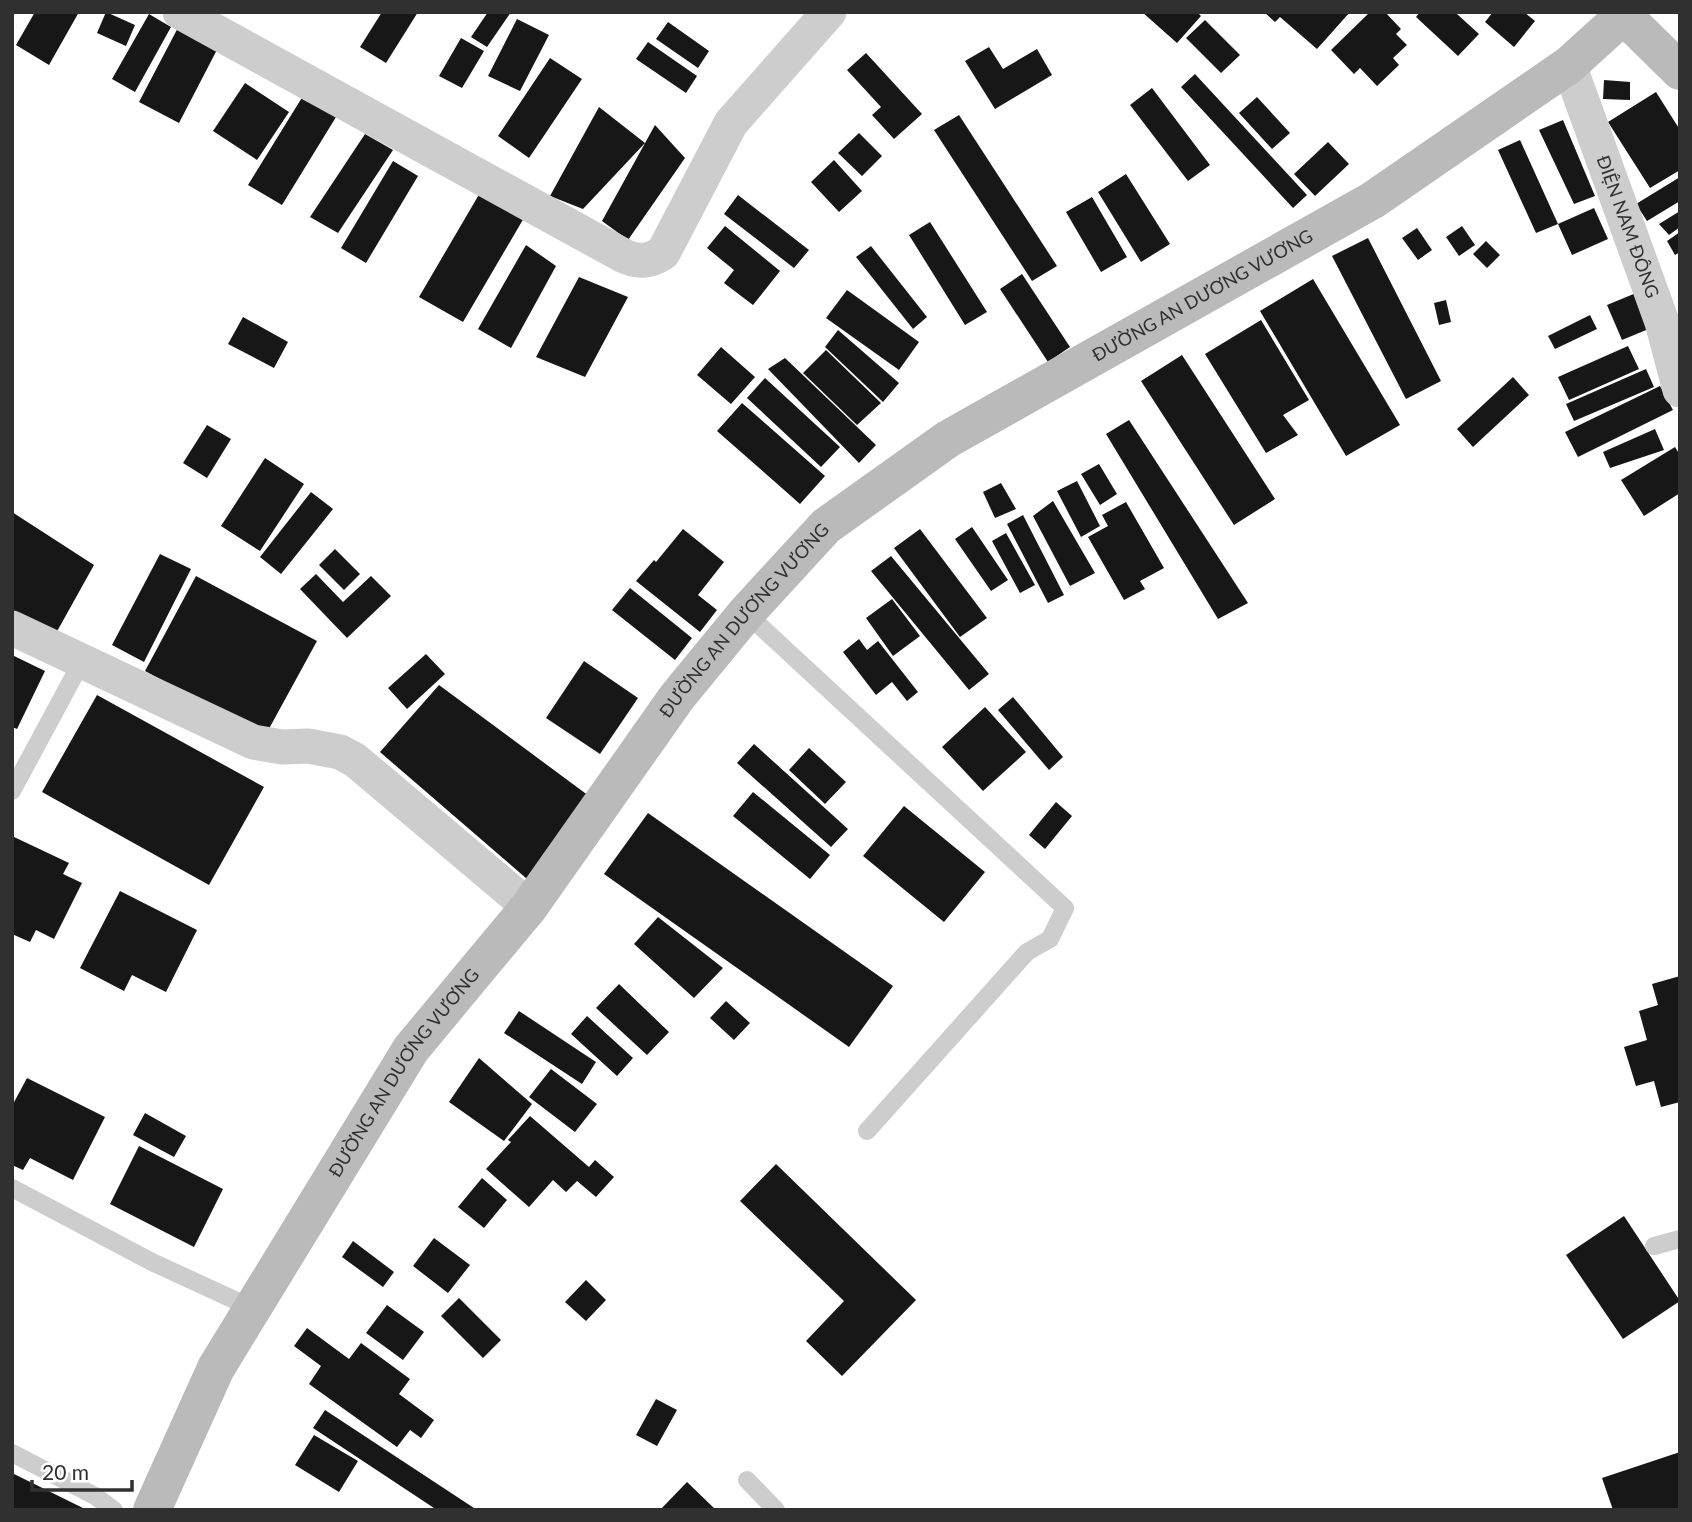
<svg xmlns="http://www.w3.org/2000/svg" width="1692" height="1522" viewBox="0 0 1692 1522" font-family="Lato,sans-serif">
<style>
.building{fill:#171717}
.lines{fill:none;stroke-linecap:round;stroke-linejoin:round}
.lane{stroke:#cdcdcd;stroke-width:18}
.street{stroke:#cdcdcd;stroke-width:35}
.secondary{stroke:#bababa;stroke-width:38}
.labels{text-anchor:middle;stroke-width:7;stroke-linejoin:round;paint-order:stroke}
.street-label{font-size:18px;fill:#303030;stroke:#fff}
</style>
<rect width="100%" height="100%" fill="#fff"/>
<path class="building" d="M 35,12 L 79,12 L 49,65 L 16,45 Z
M 106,12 L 135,25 L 126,46 L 97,33 Z
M 382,12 L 418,12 L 386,63 L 360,47 Z
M 488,12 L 511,12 L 487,47 L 471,37 Z
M 1142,12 L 1197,12 L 1201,16 L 1177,43 Z
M 1264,12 L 1350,12 L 1317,49 L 1280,17 L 1275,22 Z
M 1370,12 L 1385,12 L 1401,29 L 1396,34 L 1407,45 L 1393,58 L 1399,65 L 1377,86 L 1360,68 L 1354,74 L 1331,50 Z
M 1420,12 L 1459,12 L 1457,14 L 1479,34 L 1458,56 L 1416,17 Z
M 1493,12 L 1524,12 L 1535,21 L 1514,47 L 1485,22 Z
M 149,14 L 171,27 L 135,92 L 112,79 Z
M 517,19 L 549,35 L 520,91 L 488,76 Z
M 1205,20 L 1240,55 L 1221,73 L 1186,38 Z
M 181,22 L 221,42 L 179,123 L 139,102 Z
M 668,22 L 709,51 L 698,68 L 656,39 Z
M 461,38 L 484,51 L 462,88 L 439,76 Z
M 648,42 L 697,76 L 686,93 L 636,59 Z
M 989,47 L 1003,69 L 1037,49 L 1052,75 L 995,109 L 965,61 Z
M 866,53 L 922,114 L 894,139 L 872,115 L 881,107 L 847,70 Z
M 550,58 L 582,79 L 529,158 L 498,136 Z
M 1195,74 L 1307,195 L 1293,208 L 1181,87 Z
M 1604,80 L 1630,82 L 1630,100 L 1603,99 Z
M 245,83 L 289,112 L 257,160 L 213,131 Z
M 311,83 L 344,104 L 282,205 L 248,185 Z
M 1152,88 L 1210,165 L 1188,181 L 1130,105 Z
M 1656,92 L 1680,130 L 1680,170 L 1650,188 L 1608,122 Z
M 1257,97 L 1290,133 L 1272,149 L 1239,113 Z
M 599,107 L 645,143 L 583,209 L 550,196 Z
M 959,115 L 1057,266 L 1032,281 L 934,130 Z
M 1563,120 L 1595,196 L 1574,204 L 1539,130 Z
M 655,125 L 685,158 L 628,240 L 602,221 Z
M 859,133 L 882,156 L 862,176 L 838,153 Z
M 365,134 L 393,150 L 338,233 L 310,217 Z
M 1520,140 L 1558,224 L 1536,233 L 1498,150 Z
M 1328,142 L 1349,164 L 1315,196 L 1294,174 Z
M 834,160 L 862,191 L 839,212 L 811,182 Z
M 393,161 L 418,176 L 366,263 L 341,248 Z
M 1126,174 L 1170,244 L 1141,262 L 1098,192 Z
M 1680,177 L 1680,201 L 1647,221 L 1636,204 Z
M 484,186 L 528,211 L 463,322 L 419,297 Z
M 738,195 L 809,250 L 794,268 L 724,214 Z
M 1092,197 L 1127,257 L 1101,272 L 1066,212 Z
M 1594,208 L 1608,239 L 1572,255 L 1558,224 Z
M 1680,211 L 1680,227 L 1669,235 L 1659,224 Z
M 930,222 L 987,312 L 965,325 L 909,235 Z
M 725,226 L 780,271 L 753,305 L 724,283 L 734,270 L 707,248 Z
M 1462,226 L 1475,245 L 1459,256 L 1446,237 Z
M 1417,228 L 1432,250 L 1418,260 L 1402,238 Z
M 1680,232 L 1680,252 L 1675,255 L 1667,241 Z
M 1368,238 L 1441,381 L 1406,399 L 1332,256 Z
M 1486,241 L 1500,255 L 1487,268 L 1473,254 Z
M 526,245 L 556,266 L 511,348 L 478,329 Z
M 871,246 L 927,317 L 913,329 L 856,257 Z
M 1022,274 L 1070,347 L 1048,362 L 1000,289 Z
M 579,277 L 628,297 L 585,377 L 536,357 Z
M 1313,279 L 1400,425 L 1346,456 L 1260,311 Z
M 847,290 L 919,342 L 899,370 L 826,318 Z
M 1636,293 L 1651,328 L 1622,340 L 1607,305 Z
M 1446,300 L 1451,322 L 1439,325 L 1434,303 Z
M 1590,315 L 1597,329 L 1555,349 L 1548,336 Z
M 243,317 L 288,342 L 274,368 L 228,344 Z
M 1261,320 L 1309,400 L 1283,415 L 1298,435 L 1266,453 L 1205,354 Z
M 838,330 L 899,383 L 883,402 L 825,347 Z
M 1628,346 L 1639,369 L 1569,400 L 1558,377 Z
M 721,347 L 755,377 L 731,404 L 697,375 Z
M 826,350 L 881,403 L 857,425 L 803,373 Z
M 1182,355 L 1275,499 L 1234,525 L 1141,381 Z
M 785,358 L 876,445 L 859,463 L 768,369 Z
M 1646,369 L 1654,387 L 1574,421 L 1566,404 Z
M 1513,377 L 1529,395 L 1473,447 L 1457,429 Z
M 765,378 L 840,447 L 821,467 L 747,398 Z
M 1660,386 L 1673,410 L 1578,457 L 1565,432 Z
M 742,403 L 825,476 L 800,504 L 717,431 Z
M 1129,420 L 1248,603 L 1218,619 L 1106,434 Z
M 207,425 L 231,439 L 207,478 L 183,463 Z
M 1655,429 L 1664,450 L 1610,468 L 1603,452 Z
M 1675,447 L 1680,455 L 1680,493 L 1644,516 L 1621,480 Z
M 265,458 L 304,484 L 260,551 L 221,526 Z
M 1099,464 L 1117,494 L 1100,505 L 1081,474 Z
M 1077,481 L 1100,526 L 1081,537 L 1057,491 Z
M 1001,483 L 1016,509 L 995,518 L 983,492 Z
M 311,492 L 333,509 L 281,574 L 260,557 Z
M 1053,501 L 1095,573 L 1070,586 L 1033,516 Z
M 1126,502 L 1164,568 L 1140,581 L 1145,589 L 1124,600 L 1088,537 L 1108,526 L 1102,515 Z
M 12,512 L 94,565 L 50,644 L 12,624 Z
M 1023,515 L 1064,595 L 1048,603 L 1007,524 Z
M 972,527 L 1008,580 L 991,591 L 955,539 Z
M 683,529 L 724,562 L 698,595 L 717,610 L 700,632 L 636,581 L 654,560 L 656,562 Z
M 920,529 L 987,618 L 960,637 L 894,548 Z
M 1006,533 L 1035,585 L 1020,593 L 992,541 Z
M 335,549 L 360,574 L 344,590 L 319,565 Z
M 160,554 L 191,569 L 144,662 L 112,645 Z
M 891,556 L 989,674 L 969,690 L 871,571 Z
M 316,574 L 343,602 L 371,576 L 391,596 L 347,638 L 300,589 Z
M 196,576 L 317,641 L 265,736 L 145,671 Z
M 630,588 L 692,638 L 675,660 L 612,610 Z
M 892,599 L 920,636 L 893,656 L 866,618 Z
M 859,639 L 867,650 L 878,641 L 918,692 L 907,701 L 892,682 L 876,695 L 843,652 Z
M 426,654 L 445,674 L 407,709 L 388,688 Z
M 12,655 L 45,671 L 17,729 L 12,727 Z
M 584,661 L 638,698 L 600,754 L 546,718 Z
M 439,685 L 589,796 L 527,879 L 380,752 Z
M 97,695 L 264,787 L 209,885 L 42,792 Z
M 1013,697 L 1063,757 L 1049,770 L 998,710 Z
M 985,707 L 1026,752 L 983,791 L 942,747 Z
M 754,744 L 848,829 L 831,847 L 737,763 Z
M 809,748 L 846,782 L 825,804 L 789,770 Z
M 753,792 L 830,855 L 810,879 L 733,816 Z
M 1056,802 L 1072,816 L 1045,849 L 1029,835 Z
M 904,806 L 985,872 L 944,922 L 863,856 Z
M 648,813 L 893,986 L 849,1047 L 604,874 Z
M 12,836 L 69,863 L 63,874 L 82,883 L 54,939 L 36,930 L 30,942 L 12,934 Z
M 120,891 L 197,930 L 166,992 L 132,975 L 124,991 L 80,968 Z
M 658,917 L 723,968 L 694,998 L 634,944 Z
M 1680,976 L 1680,1102 L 1661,1107 L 1654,1081 L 1636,1086 L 1624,1047 L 1647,1040 L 1639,1011 L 1658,1005 L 1652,984 Z
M 619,984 L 669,1032 L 647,1055 L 596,1008 Z
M 726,1001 L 750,1023 L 734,1040 L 710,1018 Z
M 519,1011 L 596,1062 L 582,1084 L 504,1033 Z
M 587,1016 L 633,1058 L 617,1076 L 571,1034 Z
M 479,1058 L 532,1104 L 504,1141 L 449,1102 Z
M 551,1069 L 597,1104 L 575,1132 L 529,1097 Z
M 27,1078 L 105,1117 L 73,1180 L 30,1158 L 23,1170 L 12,1165 L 12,1106 Z
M 145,1113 L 186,1136 L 174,1157 L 133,1135 Z
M 530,1116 L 589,1167 L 595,1160 L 614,1177 L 596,1197 L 577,1181 L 566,1192 L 553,1180 L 529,1207 L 486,1169 L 511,1142 L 508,1140 Z
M 139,1146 L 223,1189 L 194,1247 L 110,1204 Z
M 776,1164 L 916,1300 L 842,1376 L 806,1341 L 844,1301 L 740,1201 Z
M 482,1178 L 507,1200 L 484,1228 L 458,1207 Z
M 1624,1216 L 1680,1301 L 1623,1339 L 1566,1255 Z
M 434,1238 L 470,1265 L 448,1293 L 413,1266 Z
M 353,1241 L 394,1272 L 383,1287 L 342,1257 Z
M 586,1280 L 606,1300 L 586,1321 L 565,1302 Z
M 459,1298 L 501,1340 L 483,1358 L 441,1316 Z
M 387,1305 L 424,1332 L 403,1360 L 366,1333 Z
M 307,1328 L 349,1359 L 361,1343 L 410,1379 L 399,1394 L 434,1420 L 421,1438 L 410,1430 L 397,1447 L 309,1384 L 321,1366 L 294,1346 Z
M 656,1399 L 677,1410 L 657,1446 L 636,1435 Z
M 325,1410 L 477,1510 L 437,1510 L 313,1428 Z
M 314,1435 L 358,1461 L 339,1492 L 295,1465 Z
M 1680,1452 L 1680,1510 L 1613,1510 L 1602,1478 Z
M 12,1473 L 87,1510 L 12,1510 Z
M 687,1482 L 716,1510 L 660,1510 Z"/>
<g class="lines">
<path class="lane" d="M 746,613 L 1065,908 L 1050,939 L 1027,952 L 867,1131
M 12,791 L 82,661
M 12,1188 L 152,1262 L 252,1308
M 1654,1246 L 1680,1239
M 12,1453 L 95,1496 L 114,1510
M 747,1480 L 776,1510"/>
<g class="street">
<path d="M 180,12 L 624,256 C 639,263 650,261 663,253 L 731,123 L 829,12"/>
<path id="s1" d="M 1569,65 L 1662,322 L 1680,390"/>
<path d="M 12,628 L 253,742 L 282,747 L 308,746 L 340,752 L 355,760 L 529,907"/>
</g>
<g class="secondary">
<path d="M 1620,12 L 1680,71"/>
<path id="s2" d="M 152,1510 L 216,1368 L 411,1049 L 529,907 L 677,697 L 746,613 L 826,526 L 948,439 L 1373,200 L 1569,65 L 1623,16"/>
</g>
</g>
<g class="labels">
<g class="street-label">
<text dy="6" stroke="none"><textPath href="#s1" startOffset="172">ĐIỆN NAM ĐÔNG</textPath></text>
<text dy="6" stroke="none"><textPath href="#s2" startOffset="1640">ĐƯỜNG AN DƯƠNG VƯƠNG</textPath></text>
<text dy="6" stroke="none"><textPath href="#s2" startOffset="1073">ĐƯỜNG AN DƯƠNG VƯƠNG</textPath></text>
<text dy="6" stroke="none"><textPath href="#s2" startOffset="506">ĐƯỜNG AN DƯƠNG VƯƠNG</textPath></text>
</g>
</g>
<rect width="1692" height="1522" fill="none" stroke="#303030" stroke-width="28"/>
<path d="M32 1480v10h100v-10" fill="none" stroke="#303030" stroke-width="3.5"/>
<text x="42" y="1480" font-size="21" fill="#303030" stroke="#ffffff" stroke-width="5" paint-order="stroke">20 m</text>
</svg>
